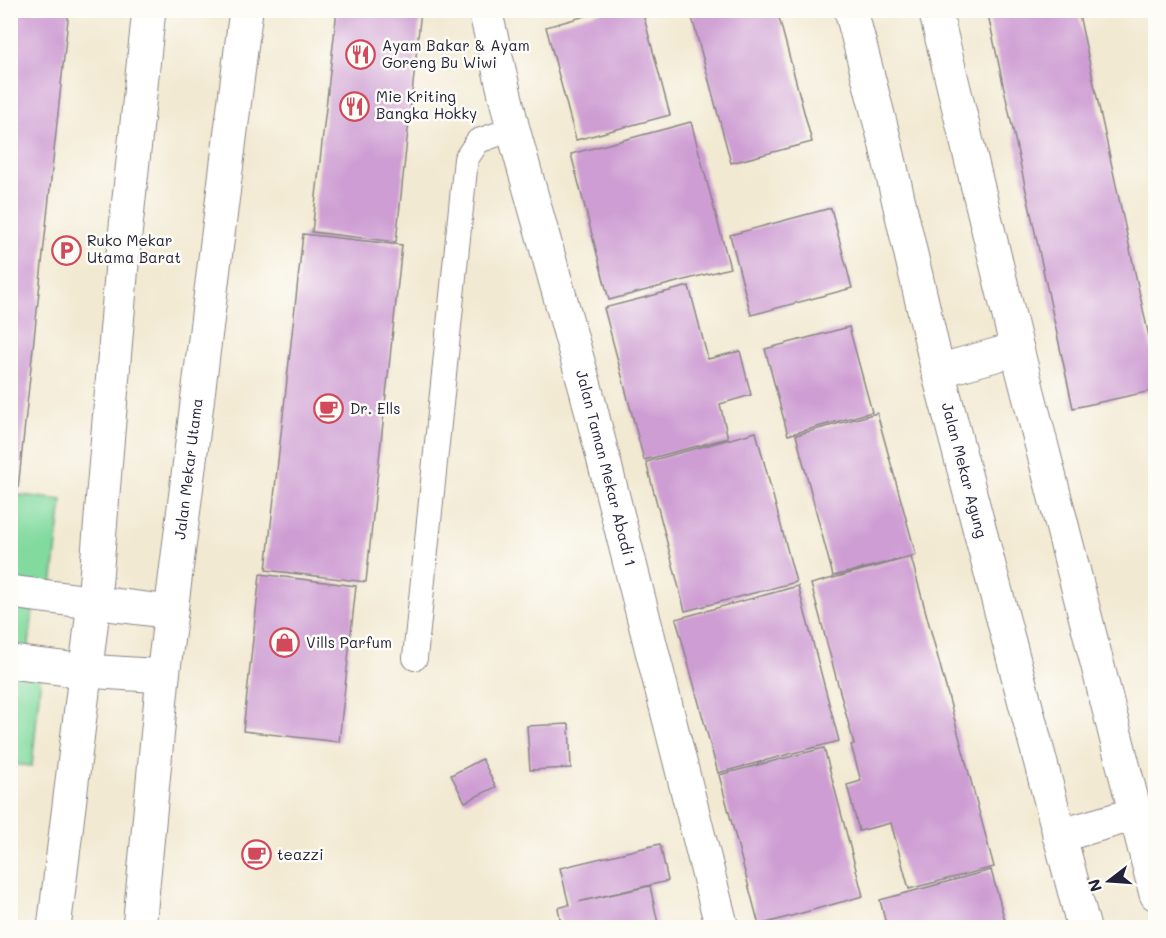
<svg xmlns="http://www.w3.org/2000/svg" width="1166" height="938" viewBox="0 0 1166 938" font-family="Mali,sans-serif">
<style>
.green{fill:#82da9f;stroke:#527e6d;stroke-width:1.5}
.building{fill:#ce9dd3}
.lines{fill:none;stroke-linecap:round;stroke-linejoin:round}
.lane-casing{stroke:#8a8686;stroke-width:26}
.street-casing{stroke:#8a8686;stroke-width:35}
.secondary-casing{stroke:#8a8686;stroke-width:35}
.lane{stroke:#fff;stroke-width:24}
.street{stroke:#fff;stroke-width:33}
.secondary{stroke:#fff;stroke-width:33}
.labels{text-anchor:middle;stroke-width:5;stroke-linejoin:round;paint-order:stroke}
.poi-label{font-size:15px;fill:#22223b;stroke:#fdfcf7;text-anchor:start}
.street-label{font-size:15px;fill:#22223b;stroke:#fdfcf7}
</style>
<rect width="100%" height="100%" fill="#fdfcf7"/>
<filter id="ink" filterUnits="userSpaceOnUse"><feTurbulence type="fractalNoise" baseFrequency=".0167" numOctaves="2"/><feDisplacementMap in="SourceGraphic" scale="12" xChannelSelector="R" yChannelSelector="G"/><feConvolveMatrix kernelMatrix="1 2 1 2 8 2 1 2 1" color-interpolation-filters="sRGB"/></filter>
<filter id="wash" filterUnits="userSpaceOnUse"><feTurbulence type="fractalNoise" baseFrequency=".008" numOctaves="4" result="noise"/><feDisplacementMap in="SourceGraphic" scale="24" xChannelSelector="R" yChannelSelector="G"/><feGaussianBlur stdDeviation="1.35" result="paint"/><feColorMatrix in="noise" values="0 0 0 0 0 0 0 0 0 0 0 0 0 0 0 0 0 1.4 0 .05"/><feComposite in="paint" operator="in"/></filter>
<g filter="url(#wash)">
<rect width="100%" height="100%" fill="#f2e9d2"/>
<path class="green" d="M 11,494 L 62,500 L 52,586 L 11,581 Z
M 11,607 L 33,610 L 28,652 L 11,649 Z
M 11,671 L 41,674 L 32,766 L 11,764 Z"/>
<g id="blocks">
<path class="building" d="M 10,10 L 69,10 L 18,489 L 10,488 Z
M 337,10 L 421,10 L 396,242 L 312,232 Z
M 607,10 L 642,10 L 670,115 L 576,140 L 546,27 Z
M 690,10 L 777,10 L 812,142 L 731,163 Z
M 987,10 L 1078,10 L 1156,369 L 1156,390 L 1073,408 Z
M 691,122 L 730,268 L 609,300 L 571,154 Z
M 831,208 L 852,288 L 751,315 L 730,235 Z
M 303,234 L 402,245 L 366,582 L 266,570 Z
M 689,286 L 708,359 L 740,351 L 751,395 L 720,404 L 728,438 L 644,460 L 604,308 Z
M 849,327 L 872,412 L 788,435 L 765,349 Z
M 877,413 L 916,555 L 833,576 L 796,435 Z
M 756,432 L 796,582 L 685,611 L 646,462 Z
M 911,557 L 994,867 L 909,889 L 891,823 L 859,831 L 847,785 L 861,781 L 851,745 L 854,744 L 811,584 Z
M 260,574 L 356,586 L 339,742 L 243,731 Z
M 798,586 L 839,741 L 718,773 L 676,619 Z
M 569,724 L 571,768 L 530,770 L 527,726 Z
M 824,748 L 863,896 L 759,925 L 719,775 Z
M 482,759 L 496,787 L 465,802 L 451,775 Z
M 660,844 L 668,881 L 578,902 L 650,886 L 659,928 L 562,928 L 558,908 L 569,905 L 560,868 Z
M 991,870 L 1007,928 L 887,928 L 880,900 Z"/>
</g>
</g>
<g filter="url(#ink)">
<use href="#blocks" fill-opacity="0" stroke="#8a8686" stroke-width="1.5"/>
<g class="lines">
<defs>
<path id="lane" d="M 415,658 L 466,159 L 478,141 L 513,129"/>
<g id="street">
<path id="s1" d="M 485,10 L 513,129 L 586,390 L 722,928"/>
<path id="s2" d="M 851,10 L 885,142 L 938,371 L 1084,928"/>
<path d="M 935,10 L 1017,349 L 1156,894"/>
<path d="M 938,371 L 1017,349"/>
<path d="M 10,592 L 171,612"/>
<path d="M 10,662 L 86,671 L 163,676"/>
<path d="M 1059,836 L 1135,814"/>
</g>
<g id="secondary">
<path d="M 54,928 L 94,602 L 122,264 L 149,10"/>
<path id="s3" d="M 139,928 L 163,676 L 246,10"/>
</g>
</defs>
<use href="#lane" class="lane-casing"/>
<use href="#street" class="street-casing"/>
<use href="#secondary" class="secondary-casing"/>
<use href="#lane" class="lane"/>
<use href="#street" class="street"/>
<use href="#secondary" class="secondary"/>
</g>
</g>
<defs>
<symbol id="restaurant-ring" viewBox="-11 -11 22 22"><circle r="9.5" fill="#fdfcf7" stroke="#d1495b" stroke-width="1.5"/><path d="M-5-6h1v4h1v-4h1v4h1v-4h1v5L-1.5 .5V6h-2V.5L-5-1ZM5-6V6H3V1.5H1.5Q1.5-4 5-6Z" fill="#d1495b"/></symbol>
<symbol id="parking-ring" viewBox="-11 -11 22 22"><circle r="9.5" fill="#fdfcf7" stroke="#d1495b" stroke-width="1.5"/><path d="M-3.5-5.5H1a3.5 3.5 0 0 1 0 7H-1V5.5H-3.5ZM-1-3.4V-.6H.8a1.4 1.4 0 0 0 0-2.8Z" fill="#d1495b"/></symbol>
<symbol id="cafe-ring" viewBox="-11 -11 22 22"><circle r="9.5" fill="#fdfcf7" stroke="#d1495b" stroke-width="1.5"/><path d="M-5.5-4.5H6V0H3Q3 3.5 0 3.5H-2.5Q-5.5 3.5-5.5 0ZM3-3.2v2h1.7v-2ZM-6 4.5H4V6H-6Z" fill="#d1495b"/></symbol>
<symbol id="shop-ring" viewBox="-11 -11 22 22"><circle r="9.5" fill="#fdfcf7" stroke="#d1495b" stroke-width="1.5"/><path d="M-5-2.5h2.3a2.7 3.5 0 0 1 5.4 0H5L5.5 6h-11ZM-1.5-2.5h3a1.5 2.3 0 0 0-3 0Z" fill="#d1495b"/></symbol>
</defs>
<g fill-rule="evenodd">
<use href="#restaurant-ring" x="344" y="38" width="33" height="33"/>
<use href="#restaurant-ring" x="338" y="90" width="33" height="33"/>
<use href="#parking-ring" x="50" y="234" width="33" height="33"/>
<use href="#cafe-ring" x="312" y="392" width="33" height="33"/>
<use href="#shop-ring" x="268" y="626" width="33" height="33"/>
<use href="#cafe-ring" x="240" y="838" width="33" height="33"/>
</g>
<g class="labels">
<g class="poi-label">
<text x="382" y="51">Ayam Bakar &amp; Ayam<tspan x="382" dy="17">Goreng Bu Wiwi</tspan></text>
<text x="376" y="102">Mie Kriting<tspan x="376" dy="17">Bangka Hokky</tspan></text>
<text x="87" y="246">Ruko Mekar<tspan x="87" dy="17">Utama Barat</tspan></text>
<text x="350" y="414">Dr. Ells</text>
<text x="306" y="648">Vills Parfum</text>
<text x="277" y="860">teazzi</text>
</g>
<g class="street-label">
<text dy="5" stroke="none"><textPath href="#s3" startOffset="462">Jalan Mekar Utama</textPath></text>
<text dy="5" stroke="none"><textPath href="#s1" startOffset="474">Jalan Taman Mekar Abadi 1</textPath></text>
<text dy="5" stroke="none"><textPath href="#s2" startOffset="474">Jalan Mekar Agung</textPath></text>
</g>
</g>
<rect width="1166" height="938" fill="none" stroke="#fdfcf7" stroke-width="36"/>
<g transform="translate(1109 881) rotate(253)" stroke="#fdfcf7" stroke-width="4.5" paint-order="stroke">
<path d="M0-4.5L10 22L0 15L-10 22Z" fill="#22223b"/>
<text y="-9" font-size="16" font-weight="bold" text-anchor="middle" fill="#22223b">N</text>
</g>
</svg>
